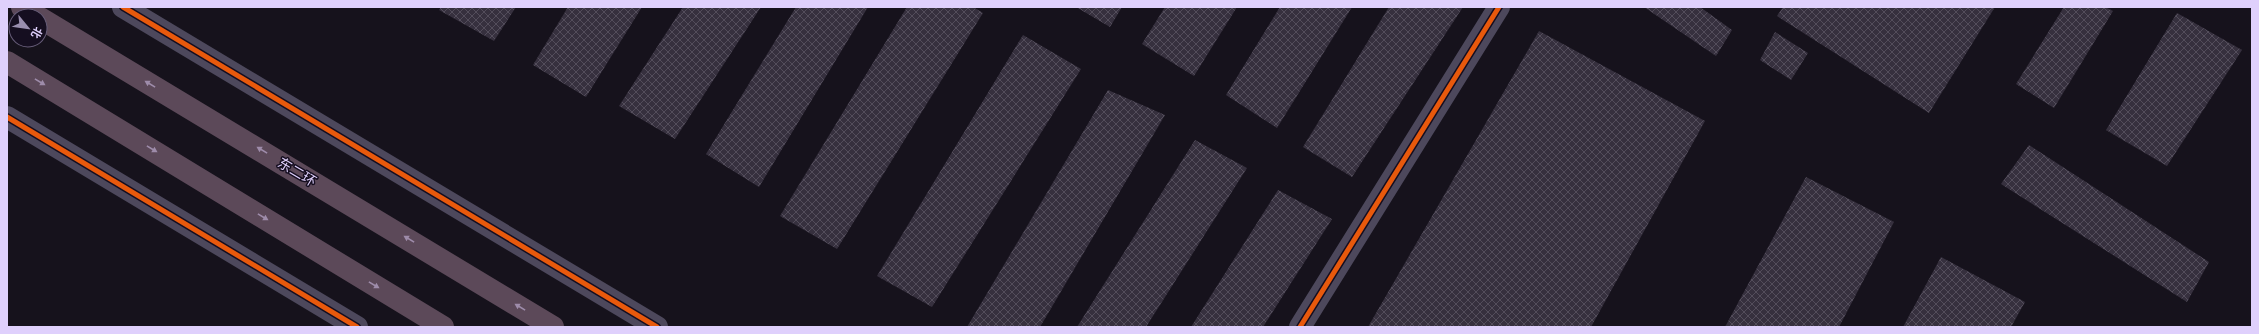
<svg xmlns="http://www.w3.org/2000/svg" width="2259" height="334" viewBox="0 0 2259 334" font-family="'Noto Sans','Noto Sans SC',sans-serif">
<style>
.building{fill:url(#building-cross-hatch)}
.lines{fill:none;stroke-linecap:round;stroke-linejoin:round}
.minor{stroke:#4d485c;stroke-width:22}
.highway{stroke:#5c4959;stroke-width:22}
.cycleway-casing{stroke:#150e20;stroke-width:8}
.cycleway{stroke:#e8590c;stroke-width:5}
.oneway{fill:#9e8caa}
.labels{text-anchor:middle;stroke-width:3;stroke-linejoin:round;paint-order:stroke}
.street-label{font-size:14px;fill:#dfd0fc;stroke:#150e20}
</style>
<defs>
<pattern id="building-cross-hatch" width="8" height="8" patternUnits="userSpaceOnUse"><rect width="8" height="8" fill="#36303e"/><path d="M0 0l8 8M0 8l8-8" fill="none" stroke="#534d5b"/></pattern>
</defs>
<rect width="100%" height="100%" fill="#16121c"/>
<path class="building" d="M 441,7 L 516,7 L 494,41 L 439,10 Z
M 568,7 L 642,7 L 586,97 L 533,65 Z
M 683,7 L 761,7 L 675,139 L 619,106 Z
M 796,7 L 868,7 L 759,187 L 706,154 Z
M 907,7 L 973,7 L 983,13 L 837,249 L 780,216 Z
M 1076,7 L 1122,7 L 1110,27 Z
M 1165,7 L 1237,7 L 1194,76 L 1142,44 Z
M 1280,7 L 1352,7 L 1277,128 L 1226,95 Z
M 1389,7 L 1463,7 L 1352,177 L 1303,147 Z
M 1644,7 L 1700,7 L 1732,30 L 1716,56 Z
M 1783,7 L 1995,7 L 1929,113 L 1777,16 Z
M 2064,7 L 2105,7 L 2113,11 L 2054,108 L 2016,84 Z
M 2177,13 L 2242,50 L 2167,166 L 2106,130 Z
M 1539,31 L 1705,121 L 1591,327 L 1368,327 Z
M 1775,32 L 1808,53 L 1791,80 L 1760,60 Z
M 1023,35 L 1081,69 L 932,307 L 877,276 Z
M 1108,90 L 1165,115 L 1040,327 L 967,327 Z
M 1195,140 L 1247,168 L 1146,327 L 1077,327 Z
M 2029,145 L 2209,262 L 2187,302 L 2001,184 Z
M 1806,177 L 1894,222 L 1839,327 L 1725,327 Z
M 1278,190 L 1332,219 L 1263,327 L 1191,327 Z
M 1941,257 L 2025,302 L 2011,327 L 1903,327 Z"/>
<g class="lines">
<path class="minor" d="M 123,7 L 657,327
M 7,117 L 357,327
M 1300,327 L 1499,7"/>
<path class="highway" d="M 22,7 L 37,16
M 40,18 L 553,327
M 7,62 L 443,327"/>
<defs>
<path id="cycleway" d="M 123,7 L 657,327
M 7,117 L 357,327
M 1300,327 L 1499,7"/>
</defs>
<use href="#cycleway" class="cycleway-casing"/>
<use href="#cycleway" class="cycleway"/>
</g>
<defs><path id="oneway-solid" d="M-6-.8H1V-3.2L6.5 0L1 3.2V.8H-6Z"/></defs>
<g class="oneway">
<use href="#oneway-solid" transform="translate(40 82) rotate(31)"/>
<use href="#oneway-solid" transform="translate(150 84) rotate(-149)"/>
<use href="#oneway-solid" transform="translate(152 149) rotate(31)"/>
<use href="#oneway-solid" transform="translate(262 150) rotate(-149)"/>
<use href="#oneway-solid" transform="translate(263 217) rotate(31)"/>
<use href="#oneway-solid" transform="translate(409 239) rotate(-149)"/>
<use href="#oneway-solid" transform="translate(374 285) rotate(31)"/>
<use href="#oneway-solid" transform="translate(520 307) rotate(-149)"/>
</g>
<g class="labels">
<g class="street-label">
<text transform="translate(297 172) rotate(31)" y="5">东二环</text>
</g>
</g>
<rect width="2259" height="334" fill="none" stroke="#dfd0fc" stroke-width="16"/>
<g transform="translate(28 28) rotate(119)"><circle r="19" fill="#150e20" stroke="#665c78"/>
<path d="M0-3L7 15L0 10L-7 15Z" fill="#998eae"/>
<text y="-6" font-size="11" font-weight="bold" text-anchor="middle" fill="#dfd0fc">北</text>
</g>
</svg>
